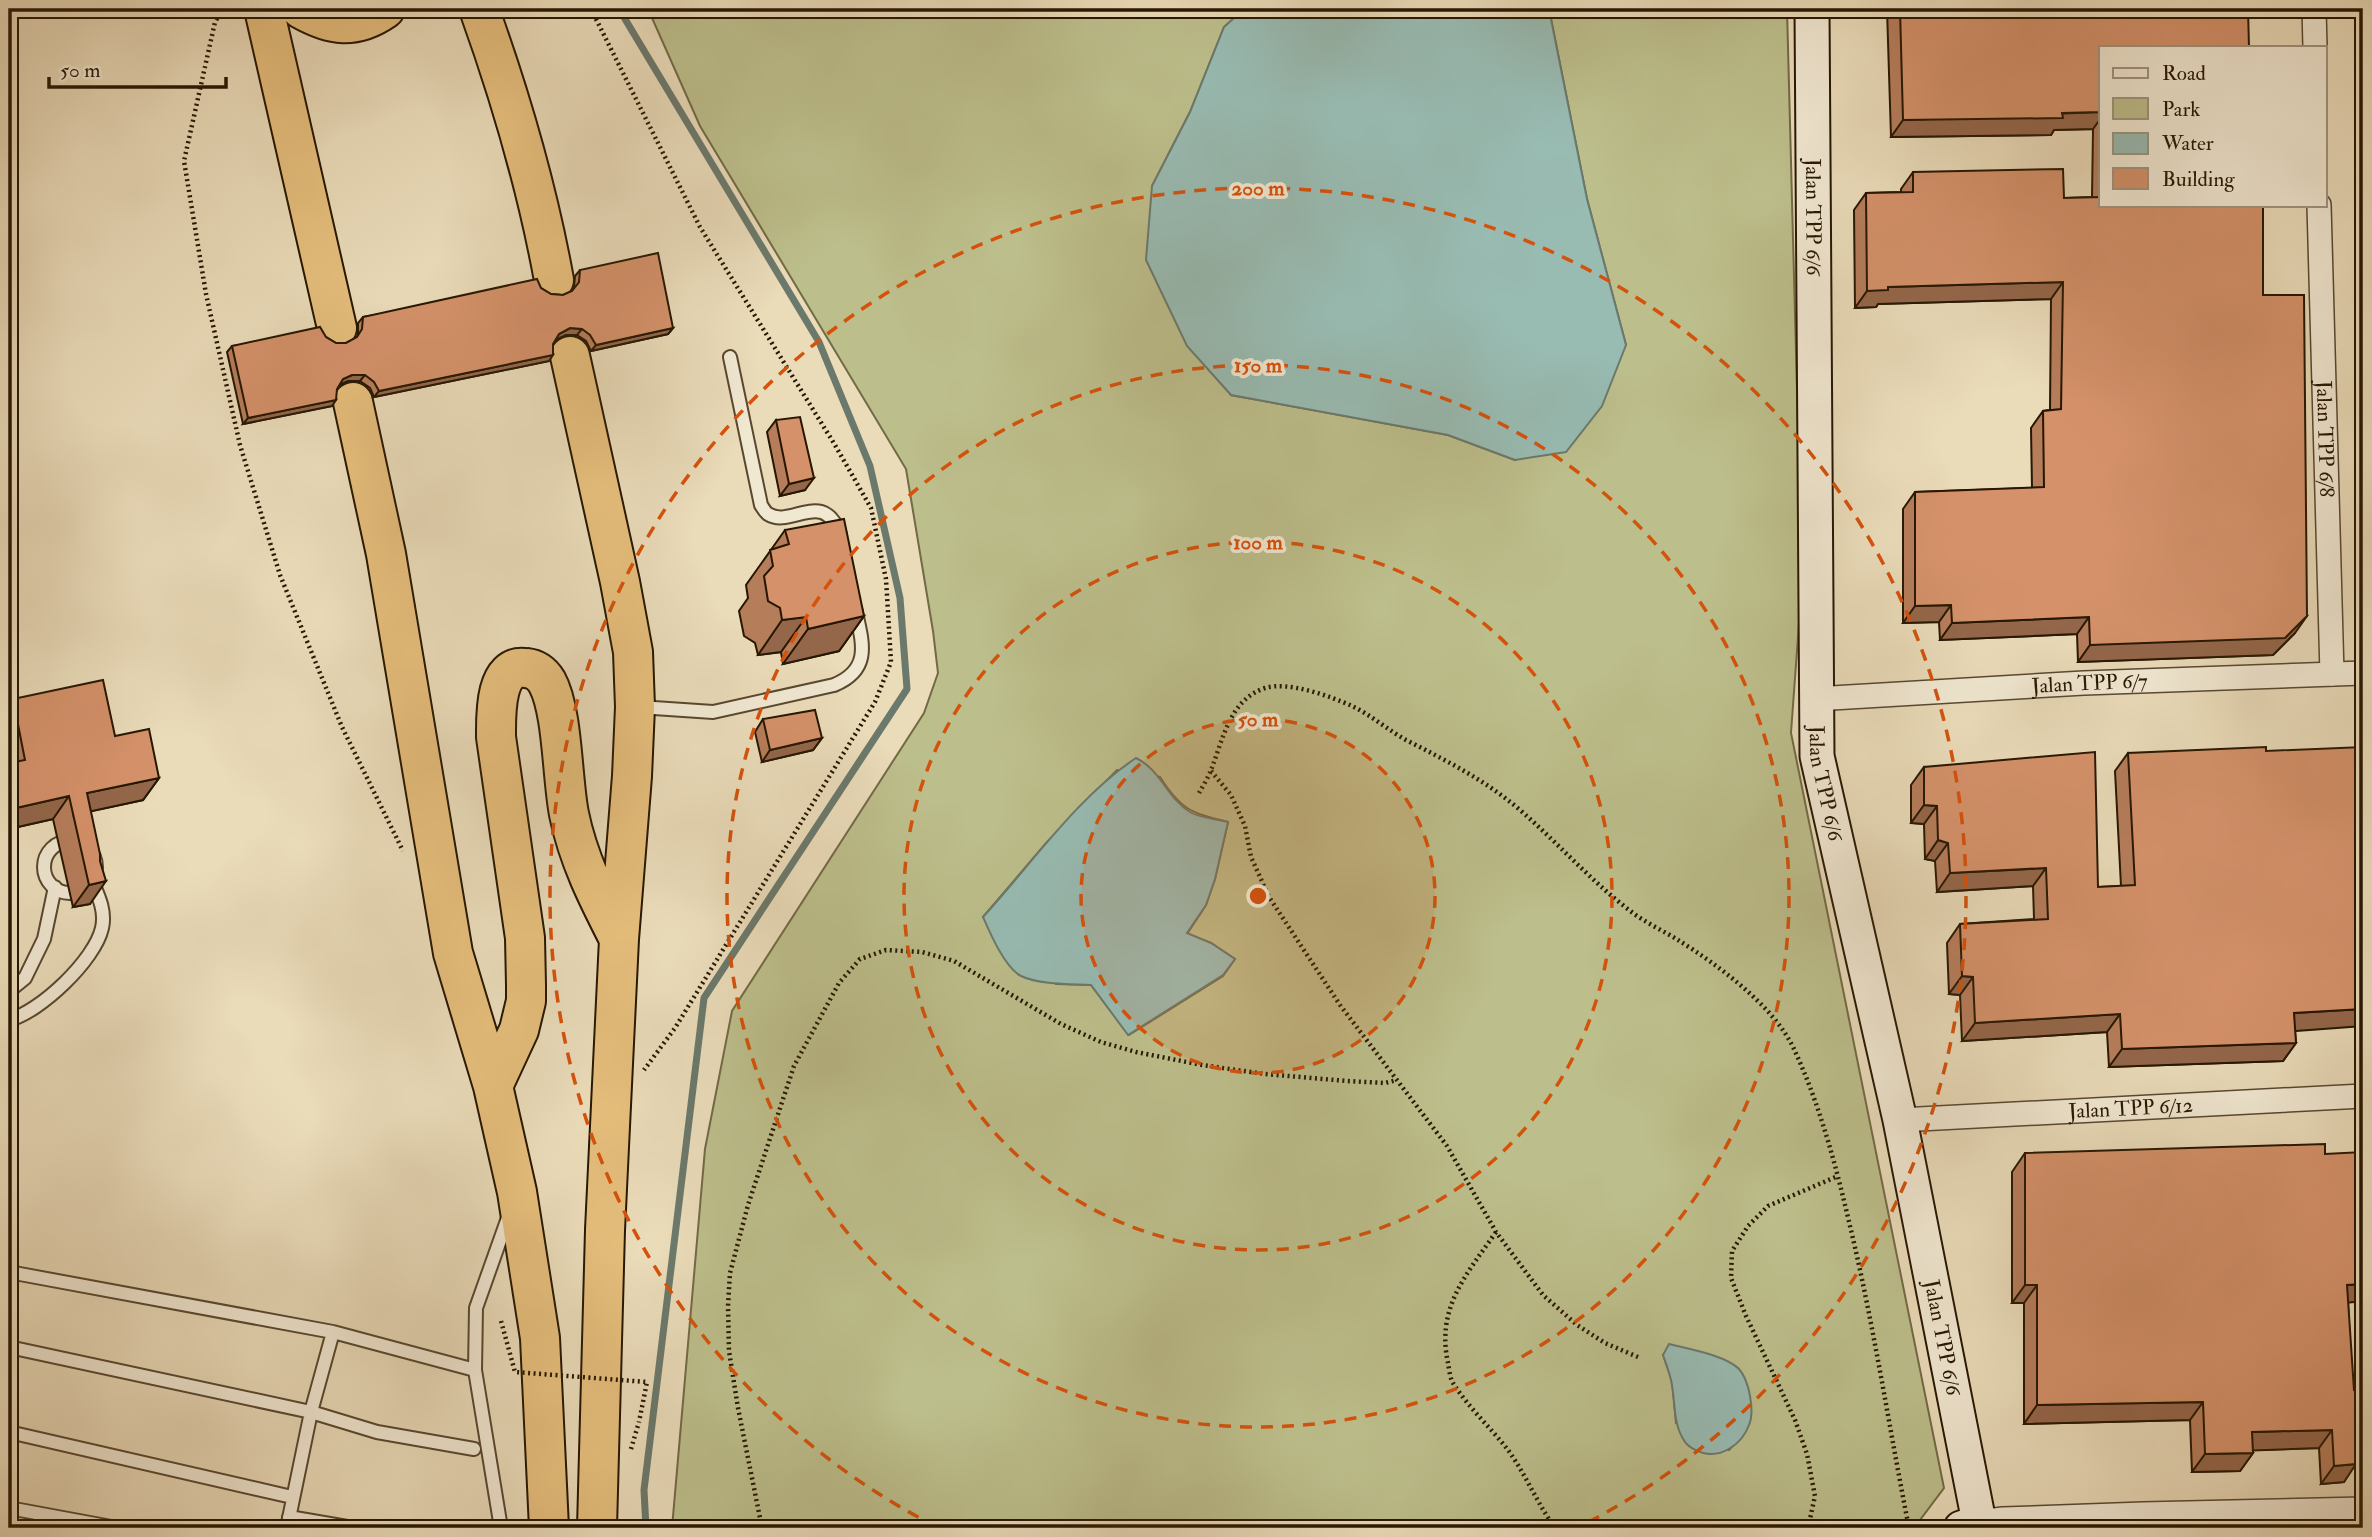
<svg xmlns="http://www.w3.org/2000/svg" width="2372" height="1537" viewBox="0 0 2372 1537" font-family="'IM FELL Double Pica',serif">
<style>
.green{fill:#bcbe8b;stroke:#726a46;stroke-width:2;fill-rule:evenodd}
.water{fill:#98bbb2;stroke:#6b796c;stroke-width:2}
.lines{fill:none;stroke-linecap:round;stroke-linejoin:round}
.stream{stroke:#6b796c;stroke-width:7}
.lane-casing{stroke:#584830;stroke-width:16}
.street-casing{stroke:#584830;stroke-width:26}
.secondary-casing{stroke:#271702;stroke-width:37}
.highway-casing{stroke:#271702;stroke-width:42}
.path{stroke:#271702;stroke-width:4.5;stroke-dasharray:2 3.5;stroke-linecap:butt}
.lane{stroke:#f1e8d2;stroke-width:12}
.street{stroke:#f1e8d2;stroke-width:23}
.secondary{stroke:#f1e8d2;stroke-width:33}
.highway{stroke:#e5be7c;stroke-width:38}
.path-bridge{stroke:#271702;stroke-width:4.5;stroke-dasharray:2 3.5;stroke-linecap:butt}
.wall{fill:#b67d5b;stroke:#271702;stroke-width:2}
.shaded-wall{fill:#94664a;stroke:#271702;stroke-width:2}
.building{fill:#d4916a;stroke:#271702;stroke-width:2}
.ring{fill:none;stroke:#d5520b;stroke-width:3.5;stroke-dasharray:12 9}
.labels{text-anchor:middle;stroke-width:7;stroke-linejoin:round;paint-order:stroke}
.street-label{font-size:21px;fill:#271702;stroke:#f1e8d2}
.centre{fill:#d5520b;stroke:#f1e8d2;stroke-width:3.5}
.ring-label{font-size:21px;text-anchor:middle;font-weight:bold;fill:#d5520b;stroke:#f1e8d2;stroke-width:7;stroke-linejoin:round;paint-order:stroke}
</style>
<rect width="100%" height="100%" fill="#eadbb9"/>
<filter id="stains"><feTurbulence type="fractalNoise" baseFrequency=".00286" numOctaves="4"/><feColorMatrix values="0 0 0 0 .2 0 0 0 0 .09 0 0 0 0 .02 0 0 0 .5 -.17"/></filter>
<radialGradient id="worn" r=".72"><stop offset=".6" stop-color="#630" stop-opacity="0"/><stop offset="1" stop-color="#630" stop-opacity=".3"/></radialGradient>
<path class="green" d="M 648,9 L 1244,9 L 1224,27 L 1190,112 L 1152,186 L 1231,395 L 1448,435 L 1515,460 L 1626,345 L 1587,199 L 1549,9 L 1787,9 L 1802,582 L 1791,733 L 1944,1488 L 1914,1528 L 672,1528 L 705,1149 L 732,1011 L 924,713 L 938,673 L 933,631 L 906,469 L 700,126 ZM 1117,770 L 1160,777 C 1181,810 1191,813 1228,822 L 1215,879 L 1206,905 L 1187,934 L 1211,943 L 1235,959 L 1223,976 L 1129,1035 L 1091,985 L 1056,984 L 983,917 L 1047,842 ZM 1700,1352 L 1738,1368 C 1753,1408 1759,1417 1729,1450 L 1676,1423 L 1672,1381 L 1663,1355 Z"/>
<path class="water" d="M 1244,9 L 1549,9 L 1587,199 L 1626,345 L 1602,406 L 1566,452 L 1515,460 L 1448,435 L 1231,395 L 1187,346 L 1146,260 L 1152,186 L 1190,112 L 1224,27 Z
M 1136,758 C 1161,770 1167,798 1190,812 C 1200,818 1217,819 1228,822 L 1215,879 L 1206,905 L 1187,933 L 1211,943 L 1235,959 L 1223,975 L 1128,1035 L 1091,985 C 1070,984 1040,985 1021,976 C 1005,968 990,933 983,917 C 1030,866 1078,796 1136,758 Z
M 1669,1344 C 1688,1349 1725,1355 1739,1369 C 1749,1380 1755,1411 1749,1425 C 1742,1444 1722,1458 1703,1453 C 1697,1451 1689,1448 1685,1442 C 1672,1423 1676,1402 1671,1380 C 1669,1372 1666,1363 1663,1355 Z"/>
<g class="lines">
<path class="stream" d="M 619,9 L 819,342 L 870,466 L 900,598 L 907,689 L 704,998 L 644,1490 L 646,1528"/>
<defs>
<path id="lane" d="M 730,357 L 761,505 C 763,508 765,512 768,514 C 791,529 824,487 840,535
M 639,707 L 713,712 L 834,685 C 873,669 862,641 855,608
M44 867a26 26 0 1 1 52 0a26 26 0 1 1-52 0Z
M 9,991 L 25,978 L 44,939 L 55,887
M 9,1020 C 40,1012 95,960 102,928 C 106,911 98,895 92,881
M 9,1272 L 333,1332 L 475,1370
M 9,1347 L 311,1412 L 377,1432 L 474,1449
M 9,1432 L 292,1497
M 9,1508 L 117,1528
M 289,1517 L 353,1528
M 287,1528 L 311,1412 L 333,1332
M 501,1528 L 475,1370 L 476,1308 L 509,1215"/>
<g id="street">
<path d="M 2314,9 L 2315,47"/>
<path id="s1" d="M 2319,205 L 2332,674"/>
<path id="s2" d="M 1815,699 L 2084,683 L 2363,673"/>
<path id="s3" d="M 1900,1120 L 2363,1096"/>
<path d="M 1979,1522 L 2003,1519 L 2143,1514 L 2363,1509"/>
</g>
<g id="secondary">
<path id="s4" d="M 1812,9 L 1817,756 L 1900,1120 L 1979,1522 L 1961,1528"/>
</g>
<path id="highway" d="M 264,9 L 337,328
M 301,9 C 331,26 355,30 385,9
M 479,9 C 511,98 537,187 554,280
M 570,356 L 620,582 L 633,652 L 635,707 L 632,776 L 619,939 L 605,1230 L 597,1528
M 353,402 L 386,554 L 453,953 L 493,1086 L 517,1192 L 540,1338 L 549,1528
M 493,1086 L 519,1030 L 526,1001 L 526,985 L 525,938 L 496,737 C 496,717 494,663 526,668 C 536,669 542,674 547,682 C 563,711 562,779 569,814 C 578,859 598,898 619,939"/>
</defs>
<use href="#lane" class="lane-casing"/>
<use href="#street" class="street-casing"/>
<use href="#secondary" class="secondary-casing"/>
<use href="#highway" class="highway-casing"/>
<path class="path" d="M 223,9 L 215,22 L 184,161 L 206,294 L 240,445 L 280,575 L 342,727 L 403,851
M 591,9 L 700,227 L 835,445 L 871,508 L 886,579 L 891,662 L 875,702 L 675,1028 L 644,1070
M 1211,771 L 1231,795 L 1245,826 L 1251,857 L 1269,897 L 1340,1005 L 1447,1146 L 1496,1232 L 1543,1295 L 1577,1325 L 1605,1343 L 1638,1357
M 1199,793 C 1203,786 1208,778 1211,770 C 1223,740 1229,700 1265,688 C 1288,681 1330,696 1352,706 C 1371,715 1388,730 1406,740 C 1447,761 1485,780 1520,810 C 1558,843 1590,880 1629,910 C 1644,922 1662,930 1678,940 C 1718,965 1774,1006 1794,1049 C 1820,1105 1836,1166 1850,1226 C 1874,1326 1889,1427 1909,1528
M 1496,1232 C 1466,1275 1436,1308 1448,1363 C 1449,1369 1450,1378 1453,1383 C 1468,1407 1491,1428 1508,1450 C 1526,1475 1537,1503 1555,1528
M 631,1449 L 639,1422
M 762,1528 L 738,1408 L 729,1351 L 728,1306 L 730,1273 L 748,1205 L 794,1066 L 839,983 L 860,959 L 886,950 L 922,952 L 954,961 L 1061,1024 L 1101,1042 L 1136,1052 L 1202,1065 L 1265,1074 L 1347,1081 L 1385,1083 L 1397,1080
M 1808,1528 L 1815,1496 L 1807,1454 L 1795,1420 L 1746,1316 L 1731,1278 L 1732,1251 L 1748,1226 L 1768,1206 L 1838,1176"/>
<use href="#lane" class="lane"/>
<use href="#street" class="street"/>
<use href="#secondary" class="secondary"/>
<use href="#highway" class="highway"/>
<path class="path-bridge" d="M 501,1321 L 515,1372 L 647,1382 L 639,1422"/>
</g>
<path class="wall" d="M 1887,9 L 2248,9 L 2101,47 L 2101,205 L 2263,295 L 2295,633 L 2273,655 L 2078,662 L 2077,634 L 1940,640 L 1939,622 L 1903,623 L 1903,509 L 1915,492 L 2032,488 L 2031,428 L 2043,411 L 2050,410 L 2051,299 L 1878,304 L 1876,307 L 1855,308 L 1854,210 L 1866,193 L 1901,192 L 1901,189 L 1913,172 L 2064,198 L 2092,197 L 2093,129 L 2054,130 L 2051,135 L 1891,137 Z
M 2363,206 L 2363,241 L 2356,241 L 2356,217 Z
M 580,270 L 673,328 L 668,334 L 591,351 L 586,341 L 577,335 L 566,335 L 556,340 L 553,344 L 549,361 L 374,397 L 370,388 L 360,381 L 348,381 L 339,385 L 337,389 L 332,406 L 243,424 L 227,352 L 232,346 L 326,337 L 336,343 L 346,343 L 356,338 L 358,335 L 358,323 L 363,317 L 541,288 L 551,294 L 563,295 L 572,291 L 574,288 L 575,276 Z
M 2363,313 L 2363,347 L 2359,348 L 2356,324 Z
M 2363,402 L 2363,545 L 2361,545 L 2359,408 Z
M 776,420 L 805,490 L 780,496 L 767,432 Z
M 785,530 L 864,616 L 839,651 L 783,664 L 781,652 L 758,655 L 755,643 L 744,636 L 739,611 L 748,598 L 746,585 Z
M 13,699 L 115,736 L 159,778 L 143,800 L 91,811 L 90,904 L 73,907 L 53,819 L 9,829 L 9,704 Z
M 763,719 L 822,738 L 813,750 L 762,762 L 755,732 Z
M 2128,753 L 2295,1031 L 2296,1043 L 2283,1061 L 2109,1067 L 2107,1032 L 1962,1041 L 1960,995 L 1949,994 L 1947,943 L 1960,924 L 2034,919 L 2033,886 L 1937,892 L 1935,861 L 1925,859 L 1924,824 L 1911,823 L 1911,785 L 1924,767 L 2098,887 L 2121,886 L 2115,771 Z
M 2025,1153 L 2325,1154 L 2363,1301 L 2348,1302 L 2356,1461 L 2344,1482 L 2321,1484 L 2319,1448 L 2253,1450 L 2253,1453 L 2240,1471 L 2192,1472 L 2190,1420 L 2024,1424 L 2024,1303 L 2012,1303 L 2012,1172 Z"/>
<path class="shaded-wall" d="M 2101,112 L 2101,118 L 2093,129 L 2054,130 L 2051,135 L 1891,137 L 1903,120 Z
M 2363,232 L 2363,241 L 2356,241 Z
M 2063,282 L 2051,299 L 1878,304 L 1876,307 L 1855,308 L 1867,291 L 1888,287 Z
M 570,328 L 582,329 L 577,335 L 566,335 L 555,340 L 559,334 Z
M 673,328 L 668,334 L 591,351 L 596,345 Z
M 553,355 L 549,361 L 374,397 L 379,391 Z
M 352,375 L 365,375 L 360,381 L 348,381 L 339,385 L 343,379 Z
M 336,400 L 332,406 L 243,424 L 248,418 Z
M 814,478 L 805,490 L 780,496 L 789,484 Z
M 1951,605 L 1939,622 L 1903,623 L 1915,606 Z
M 864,616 L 839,651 L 783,664 L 808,629 Z
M 2307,616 L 2295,633 L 2273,655 L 2078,662 L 2090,645 Z
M 806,617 L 781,652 L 758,655 L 782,620 Z
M 2089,617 L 2077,634 L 1940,640 L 1952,623 Z
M 822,738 L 813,750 L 762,762 L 770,750 Z
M 159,778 L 143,800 L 74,815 L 87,793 Z
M 69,796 L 53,819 L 9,829 L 9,818 L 16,808 Z
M 1924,805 L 1937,806 L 1924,824 L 1911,823 Z
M 1938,840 L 1948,843 L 1935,861 L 1925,859 Z
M 2046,868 L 2033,886 L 1937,892 L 1950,873 Z
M 106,881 L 90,904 L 73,907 L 89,885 Z
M 1962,976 L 1973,977 L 1960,995 L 1949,994 Z
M 2363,1009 L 2363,1026 L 2281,1032 L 2294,1013 Z
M 2120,1014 L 2107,1032 L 1962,1041 L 1975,1023 Z
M 2296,1043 L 2283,1061 L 2109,1067 L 2122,1049 Z
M 2363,1284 L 2363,1301 L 2335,1304 L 2347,1285 Z
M 2025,1285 L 2037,1285 L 2024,1303 L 2012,1303 Z
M 2203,1402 L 2190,1420 L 2024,1424 L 2037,1405 Z
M 2332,1430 L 2319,1448 L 2239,1451 L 2252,1432 Z
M 2363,1443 L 2363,1461 L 2342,1462 L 2355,1444 Z
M 2253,1453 L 2240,1471 L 2192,1472 L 2205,1454 Z
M 2356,1464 L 2344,1482 L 2321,1484 L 2334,1466 Z"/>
<path class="building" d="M 1900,9 L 2248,9 L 2249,47 L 2101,47 L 2101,112 L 2062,113 L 2063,118 L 1903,120 Z
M 2063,169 L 2064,198 L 2101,197 L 2101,205 L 2263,205 L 2263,295 L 2304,295 L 2307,616 L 2285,638 L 2090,645 L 2089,617 L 1952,623 L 1951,605 L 1915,606 L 1915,492 L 2044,487 L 2043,411 L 2061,409 L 2063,282 L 1888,287 L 1888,290 L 1867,291 L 1866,193 L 1913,192 L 1913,172 Z
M 658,253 L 673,328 L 596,345 L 590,335 L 582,329 L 570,328 L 559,334 L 553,344 L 553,355 L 379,391 L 374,382 L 365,375 L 352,375 L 343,379 L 337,389 L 336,400 L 248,418 L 232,346 L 320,327 L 326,337 L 336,343 L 346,343 L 357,337 L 362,329 L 363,317 L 537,279 L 541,288 L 551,294 L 563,295 L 572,291 L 579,282 L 580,270 Z
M 800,417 L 814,478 L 789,484 L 776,420 Z
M 844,519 L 864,616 L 808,629 L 806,617 L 782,620 L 780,608 L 768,601 L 764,576 L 773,566 L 770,550 L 789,544 L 785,530 Z
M 103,680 L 115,736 L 149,729 L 159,778 L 87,793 L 100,854 L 100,861 L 106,881 L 89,885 L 69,796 L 16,808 L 9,775 L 9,763 L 25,760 L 13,699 Z
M 815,710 L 822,738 L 770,750 L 763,719 Z
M 2266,747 L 2266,751 L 2363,747 L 2363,1009 L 2294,1013 L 2296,1043 L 2122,1049 L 2120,1014 L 1975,1023 L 1973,977 L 1962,976 L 1960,924 L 2048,919 L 2046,868 L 1950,873 L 1948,843 L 1938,840 L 1937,806 L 1924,805 L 1924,767 L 2095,752 L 2098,887 L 2135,885 L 2128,753 Z
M 2325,1144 L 2325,1154 L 2363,1152 L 2363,1284 L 2347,1285 L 2354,1390 L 2363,1390 L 2363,1443 L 2355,1444 L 2356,1464 L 2334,1466 L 2332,1430 L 2252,1432 L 2253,1453 L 2205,1454 L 2203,1402 L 2037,1405 L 2037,1285 L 2025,1285 L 2025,1153 Z
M 2218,1527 L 2248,1527 L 2248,1528 L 2218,1528 Z"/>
<circle cx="1258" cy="896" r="177" fill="#d5520b" fill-opacity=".12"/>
<g class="ring">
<circle cx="1258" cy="896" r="177"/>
<circle cx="1258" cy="896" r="354"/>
<circle cx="1258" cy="896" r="531"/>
<path d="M937 1527A708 708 0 1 1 1579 1527"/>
</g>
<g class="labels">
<g class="street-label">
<text dy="7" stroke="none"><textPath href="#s4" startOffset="208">Jalan TPP 6/6</textPath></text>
<text dy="7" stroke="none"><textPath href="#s1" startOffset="234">Jalan TPP 6/8</textPath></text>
<text dy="7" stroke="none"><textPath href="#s2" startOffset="275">Jalan TPP 6/7</textPath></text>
<text dy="7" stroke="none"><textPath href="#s4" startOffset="775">Jalan TPP 6/6</textPath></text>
<text dy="7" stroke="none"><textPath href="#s3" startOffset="231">Jalan TPP 6/12</textPath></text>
<text dy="7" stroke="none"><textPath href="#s4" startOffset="1342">Jalan TPP 6/6</textPath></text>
</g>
</g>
<circle cx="1258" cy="896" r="10" class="centre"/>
<g class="ring-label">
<text x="1258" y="195">200 m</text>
<text x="1258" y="372">150 m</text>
<text x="1258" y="549">100 m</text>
<text x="1258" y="726">50 m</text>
</g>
<rect width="2372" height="1537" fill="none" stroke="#eadbb9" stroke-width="35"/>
<rect x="10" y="10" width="2351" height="1516" fill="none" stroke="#271702" stroke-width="3.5"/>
<rect x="18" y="18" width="2337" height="1502" fill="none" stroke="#271702" stroke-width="2"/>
<rect x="2099" y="46" width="228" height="161" fill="#f1e8d2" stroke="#a0947f" stroke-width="2"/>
<rect x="2113" y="68" width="35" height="10" fill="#f1e8d2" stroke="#a0947f" stroke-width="2"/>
<text x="2162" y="80" font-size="21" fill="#271702">Road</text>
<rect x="2113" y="98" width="35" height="21" fill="#bcbe8b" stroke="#a0947f" stroke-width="2"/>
<text x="2162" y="116" font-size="21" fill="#271702">Park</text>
<rect x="2113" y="133" width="35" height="21" fill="#98bbb2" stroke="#a0947f" stroke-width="2"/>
<text x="2162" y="150" font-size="21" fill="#271702">Water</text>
<rect x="2113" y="168" width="35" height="21" fill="#d4916a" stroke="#a0947f" stroke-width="2"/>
<text x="2162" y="186" font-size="21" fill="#271702">Building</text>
<path d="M49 77v10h177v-10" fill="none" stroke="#271702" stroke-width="3.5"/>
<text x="60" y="77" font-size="21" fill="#271702" stroke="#f1e8d2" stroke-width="5" paint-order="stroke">50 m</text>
<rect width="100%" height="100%" filter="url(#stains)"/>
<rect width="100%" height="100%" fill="url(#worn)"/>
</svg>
